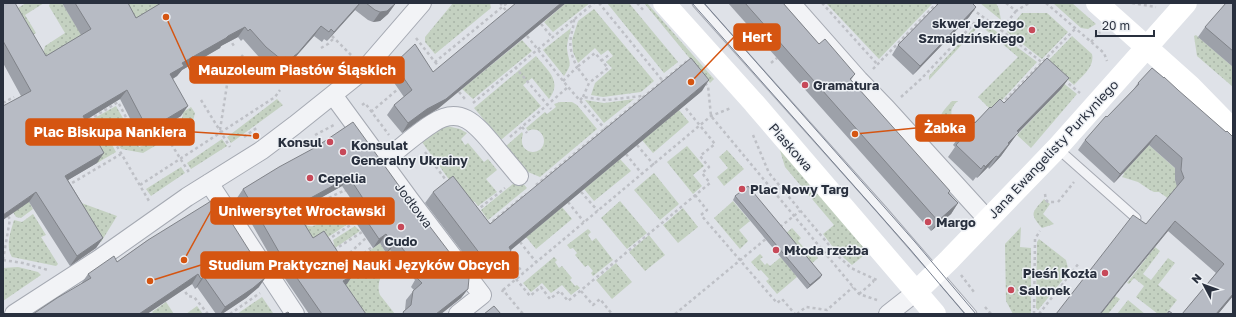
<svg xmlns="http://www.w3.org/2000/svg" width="1236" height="317" viewBox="0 0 1236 317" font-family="'Golos Text',sans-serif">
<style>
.grass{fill:url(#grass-dots)}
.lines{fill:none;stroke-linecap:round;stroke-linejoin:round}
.lane-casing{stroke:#a5a9b2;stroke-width:11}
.street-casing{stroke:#a5a9b2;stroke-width:20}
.path{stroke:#bec0c6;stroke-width:2.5;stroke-dasharray:3 3;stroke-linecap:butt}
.lane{stroke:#f2f3f6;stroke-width:9}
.street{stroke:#f2f3f6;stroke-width:18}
.secondary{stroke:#fff;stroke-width:22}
.tram{stroke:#798190;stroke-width:1}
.wall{fill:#9da1a9}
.shaded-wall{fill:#808389}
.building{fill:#b7bbc4;stroke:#808389}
.poi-dot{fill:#c74959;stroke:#eef1f5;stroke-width:1.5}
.labels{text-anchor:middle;stroke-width:3;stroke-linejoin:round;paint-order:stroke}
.poi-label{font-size:13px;font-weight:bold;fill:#29303e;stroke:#eef1f5;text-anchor:start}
.street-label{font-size:13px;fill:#29303e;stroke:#eef1f5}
.leader{fill:none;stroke:#d55511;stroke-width:1.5}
.callout-dot{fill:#d55511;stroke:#eef1f5;stroke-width:1.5}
.callout{fill:#d55511;stroke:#d55511;stroke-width:1.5}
.callout-label{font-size:14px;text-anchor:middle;font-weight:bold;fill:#fff}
</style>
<defs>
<pattern id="grass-dots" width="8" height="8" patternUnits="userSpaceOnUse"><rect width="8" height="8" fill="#c4d1c1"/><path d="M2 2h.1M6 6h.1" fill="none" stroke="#a8b4a7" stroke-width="1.8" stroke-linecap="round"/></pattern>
</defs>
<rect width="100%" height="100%" fill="#dfe2e8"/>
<path class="grass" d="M 26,3 L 44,3 L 25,15 L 36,33 L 30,37 L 13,11 Z
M 50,3 L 62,3 L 84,39 L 47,61 L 43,54 L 45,46 L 65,33 L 49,6 Z
M 115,3 L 171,3 L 129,27 Z
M 453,3 L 490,3 L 491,8 L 435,54 L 425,42 L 425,37 Z
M 566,3 L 590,3 L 553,32 L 544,22 Z
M 607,3 L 629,3 L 678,62 L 664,73 Z
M 644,3 L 647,3 L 714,79 L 710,83 Z
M 826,3 L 933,3 L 879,59 Z
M 980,3 L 996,3 L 999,9 L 1001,20 Z
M 1053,3 L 1072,3 L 1096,24 L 1088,29 L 1081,28 Z
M 594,9 L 654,81 L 641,92 L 603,97 L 591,95 L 595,83 L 612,68 L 606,62 L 613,56 L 608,50 L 601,55 L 595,48 L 578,63 L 573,52 L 572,40 L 578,21 Z
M 1022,13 L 1047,13 L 1068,32 L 1042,59 L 1007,32 Z
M 981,20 L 1037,62 L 992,111 L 978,97 L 1018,57 L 980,25 L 929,80 L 929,76 Z
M 571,28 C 570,34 567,41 567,48 C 568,62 574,62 564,76 L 543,50 Z
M 1196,35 L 1233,67 L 1233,87 L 1197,56 L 1194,36 Z
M 1072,36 L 1092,54 C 1095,67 1082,76 1074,85 L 1047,62 Z
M 522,40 L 532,51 L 473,99 L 462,89 Z
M 536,56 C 547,70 563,81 549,99 L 532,78 L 523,85 L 541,106 L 501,140 L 474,108 Z
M 1042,66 L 1077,94 L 1031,148 L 1017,135 L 1061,89 Z
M 277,99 L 283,105 L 231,143 L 227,137 Z
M 634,99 L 604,123 L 585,100 L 604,103 Z
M 952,101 L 958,101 C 950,107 948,118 959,124 L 959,128 L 948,138 C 930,125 941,113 952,101 Z
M 560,102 L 572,102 L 577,105 L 597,129 L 540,177 L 528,172 L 506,146 L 522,132 L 523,134 C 516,156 544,157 544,141 C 544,138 543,135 540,132 C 537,129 532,129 528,131 L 526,128 L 545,112 L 547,114 L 556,107 L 554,104 Z
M 116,106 L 132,134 L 87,134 L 82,125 Z
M 191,107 L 195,113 L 192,125 L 171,137 L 169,133 C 176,128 183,122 183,112 Z
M 679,110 L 689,122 L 653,153 L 642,140 Z
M 447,126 L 460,129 L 467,133 L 461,139 L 465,145 L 468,143 L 484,162 L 488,159 L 497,170 L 486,179 L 497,192 L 478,206 L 474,201 L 468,206 L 422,142 L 440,129 Z
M 114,137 L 133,137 L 139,147 L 162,137 L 165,140 L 143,153 L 121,149 Z
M 84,139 L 109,139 L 116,152 L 97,163 Z
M 222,139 L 227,146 L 191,169 L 187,163 Z
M 1149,145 L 1177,170 L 1175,180 L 1179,189 L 1169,199 L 1159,192 L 1154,192 L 1150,190 L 1138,182 L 1122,177 L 1124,174 L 1123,173 Z
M 687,146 L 704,166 L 693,175 L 702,186 L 693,194 L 667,162 Z
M 779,147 L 868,252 L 852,265 L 836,251 L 823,234 L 834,225 L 785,167 Z
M 727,150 L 744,169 L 724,186 L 717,177 L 728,168 L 719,157 Z
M 620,159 L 631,171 L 594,201 L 584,189 Z
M 181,167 L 185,173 L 151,196 L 146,189 Z
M 654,173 L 679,204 L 660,220 L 634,190 Z
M 519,179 L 527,188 L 488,220 L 481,210 Z
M 25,194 L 33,209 L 21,218 L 16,217 L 8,204 Z
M 1044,199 L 1050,204 L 1043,214 L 1054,224 L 1042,228 C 1029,213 1032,213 1044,199 Z
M 76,201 L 117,216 L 101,242 Z
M 620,201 L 647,233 L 627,249 L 601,218 Z
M 733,201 L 750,221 L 739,230 L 748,241 L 740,249 L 714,218 Z
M 321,207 L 331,223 L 351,210 L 355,215 L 350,219 L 351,222 L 319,243 L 307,247 L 284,209 L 302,208 C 294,224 314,233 320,220 C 322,215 320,211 321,207 Z
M 562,207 L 572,219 L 536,249 L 526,237 Z
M 683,208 L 698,227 L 678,243 L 663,225 Z
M 33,214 L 46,235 L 41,237 L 58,264 L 56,266 L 12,257 C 5,246 11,231 14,220 L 22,222 Z
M 355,226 L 360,231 L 335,248 L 333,240 Z
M 1021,227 L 1020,247 L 1031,248 L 1031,314 L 1013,314 L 1006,301 L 1005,244 Z
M 792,228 L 801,238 L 798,241 L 806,250 L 809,248 L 818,258 L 810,265 L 785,234 Z
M 588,229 L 591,232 L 588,235 L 592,241 L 596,238 L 613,260 L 593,276 L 591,273 L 593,271 L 588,265 L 585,267 L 575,255 L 577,253 L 573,248 L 570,249 L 567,245 Z
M 649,235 L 665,255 L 645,271 L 629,252 Z
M 1039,239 L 1066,260 L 1068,268 L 1066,276 L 1038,310 L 1036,308 L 1037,242 Z
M 380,243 L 386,253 L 400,244 L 405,250 C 393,261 373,276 380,295 L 395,314 L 353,314 L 336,290 L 339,273 Z
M 1155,247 L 1160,251 L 1143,274 L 1151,280 L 1168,258 L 1175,263 L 1158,285 L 1177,300 L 1166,314 L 1158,314 L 1136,297 L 1144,286 L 1134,278 L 1129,284 L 1127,283 Z
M 760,254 L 763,257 L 760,259 L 765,265 L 767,263 L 770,266 L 781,257 L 797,277 L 777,294 L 766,281 L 769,279 L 761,270 L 759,271 L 751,262 Z
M 554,257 L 557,260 L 555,262 L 559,268 L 562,266 L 572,278 L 570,280 L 575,286 L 577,285 L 580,288 L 571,295 L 562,285 L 551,293 L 542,283 L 531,292 L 523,283 Z
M 616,263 L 632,282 L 612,299 L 596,280 Z
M 18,267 L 38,272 L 41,275 L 3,301 L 3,268 Z
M 1115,296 L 1120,299 L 1108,314 L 1101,314 Z
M 262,297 L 273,313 L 271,314 L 237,314 Z
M 1128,300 L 1145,314 L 1117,314 Z
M 166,302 L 174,314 L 154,314 L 152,312 Z
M 197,306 L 203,314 L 186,314 Z"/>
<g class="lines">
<defs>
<path id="lane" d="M 697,3 L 882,210 L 972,314
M 1057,148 L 1136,218"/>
<path id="street" d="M 791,3 L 859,80 L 887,109 L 988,220
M 333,95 L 410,200 L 482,295 L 458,314
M 382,162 C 399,150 415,134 433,123 C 462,104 478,127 495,147 C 503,157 511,166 519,176
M 209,183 L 295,314
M 14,314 L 99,259 L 187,197 L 262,150 L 295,125 L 365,69 L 422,3
M 888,314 L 916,292"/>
</defs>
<use href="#lane" class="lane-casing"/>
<use href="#street" class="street-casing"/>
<path class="path" d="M 500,3 L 508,13
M 599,3 L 662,80
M 637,3 L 645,12
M 822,3 L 877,64
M 1006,3 L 1016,11 L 1029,3
M 1046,3 L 1104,53 L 1107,61
M 1132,3 L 1156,7
M 972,9 L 1001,30
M 1016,11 L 1001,30 L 1044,64
M 541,24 L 552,37
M 332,36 L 351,55
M 527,36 L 568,87 L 605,129
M 229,38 L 234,46
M 416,38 L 435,62 L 507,3
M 1091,42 L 1100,32
M 321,48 L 328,44 L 334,38
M 601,61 L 610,54
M 435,62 L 441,69
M 771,63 L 777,58
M 515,67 L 551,109
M 873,69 L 937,3
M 1064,80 L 1080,93
M 563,81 L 577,67 C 572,57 569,47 571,36 C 572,30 574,26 574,19
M 705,83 L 708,86 L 711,116 L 859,294 L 877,300
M 459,92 L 465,99
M 583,97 L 589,83 L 608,68 L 595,53 L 577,67 L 589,83
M 901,97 L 921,79 L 981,16
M 201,100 L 230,147
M 580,100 L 583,97 L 606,100 L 642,96
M 3,103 L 14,97
M 473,103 L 594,3
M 1001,104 L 1075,29
M 362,105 L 365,103 L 389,135
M 371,112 L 398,89
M 84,123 L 118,102 L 140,144
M 522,127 L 527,133
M 220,130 L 229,72 L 243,55
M 315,135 L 334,125
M 753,135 L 769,173 L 839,257 L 851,268 L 879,281
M 91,136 L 131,136 L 135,135
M 111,136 L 149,201
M 244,137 L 258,127
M 510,137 L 568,87
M 168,139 L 190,174
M 637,145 L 654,165
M 425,152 L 448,183
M 626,154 L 642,174
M 140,185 L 275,97 L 280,90
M 536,185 L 687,61
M 67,186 L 121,154
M 581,192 L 598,211
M 1045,194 L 1046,200 L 1048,202 L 1055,202
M 695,195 L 707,210 L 701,215 L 777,303 L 782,299 L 795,314
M 347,201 L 356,214
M 568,202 L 584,222
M 1058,202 L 1074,182
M 315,205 L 318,214 L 317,218 C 310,229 298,219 306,209 L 345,190 L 346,191
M 476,211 L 505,188
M 488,225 L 526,194
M 780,227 L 800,211
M 330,241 L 329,239 L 355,222
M 520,242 L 536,262
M 334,250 L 362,232
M 508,253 L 523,273
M 3,260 L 10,219 L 7,215
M 3,260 L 23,263 L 48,270
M 341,261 L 366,238
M 345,268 L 372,247
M 961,275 L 974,292
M 516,279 L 530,296 L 541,287 L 550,299 L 560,291 L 568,301 L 710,183 L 702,173 L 709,167 L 700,156 L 715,144 L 684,106
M 182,287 L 188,296 L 194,297 L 208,314
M 503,290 L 711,116 L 731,108
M 581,291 L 593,305 L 600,299 L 612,314
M 502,292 L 503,290 L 523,314
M 859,294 L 873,282 L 874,279
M 985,307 L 991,314
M 230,314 L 260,293
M 675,314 L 767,238
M 797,314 L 806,307 L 827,310 L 853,287
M 1034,314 L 1035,239 L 1040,231
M 1039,314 L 1079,263"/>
<use href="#lane" class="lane"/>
<use href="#street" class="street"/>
<path class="secondary" d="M 664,3 L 754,103 L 935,314
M 1097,3 L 1190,86 L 1233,130
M 916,292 L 949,260 L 1057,148 L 1186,3"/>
<path class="tram" d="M 692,3 L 909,248 L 965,314
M 704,3 L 915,242 L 976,314"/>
</g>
<path class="wall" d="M 3,3 L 46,56 L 81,35 L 62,3 L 128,3 L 136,18 L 161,3 L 396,3 L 388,14 L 380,21 L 373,22 L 368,20 L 355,10 L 327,41 L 324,39 L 322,42 L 314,36 L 291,62 L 282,70 L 278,67 L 275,70 L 259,57 L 243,39 L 241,41 L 238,37 L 221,46 L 220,48 L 182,70 L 177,76 L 173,79 L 181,116 L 141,140 L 120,99 L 86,120 L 97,163 L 68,180 L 103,238 L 96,248 L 70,266 L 29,202 L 21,96 L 3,63 Z
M 728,3 L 783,3 L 819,44 L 855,74 L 851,80 L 958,203 L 951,214 L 931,231 Z
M 1233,3 L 1233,67 L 1198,37 L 1205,27 Z
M 976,7 L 969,17 L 913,75 L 892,55 L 898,45 Z
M 394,64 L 439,108 L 421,119 L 402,133 L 387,115 L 394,105 L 404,97 L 388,74 Z
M 1069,78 L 1061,89 L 1017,134 L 1001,156 L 989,169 L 988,167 L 977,178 L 976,177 L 973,181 L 948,157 L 955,147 L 953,145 L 961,134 L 991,108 Z
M 1138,83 L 1178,91 L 1226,132 L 1233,137 L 1233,296 L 1218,314 L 1182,314 L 1216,273 L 1168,231 L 1123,286 L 1101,314 L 1056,314 L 1146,224 L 1177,187 L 1175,180 L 1175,168 L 1149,145 L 1114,183 L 1078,150 L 1085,140 L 1133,90 Z
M 702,91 L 511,250 L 504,262 L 484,278 L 482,278 L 425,203 L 433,192 L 490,224 Z
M 316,147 L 415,208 L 468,289 L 461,298 L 441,314 L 402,314 L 405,310 L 406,300 L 414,290 L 411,287 L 415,280 L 390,250 L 386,253 L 380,243 L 373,248 L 352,217 L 358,209 L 342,186 L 297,211 L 313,238 L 347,284 L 345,285 L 366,314 L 309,314 L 273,261 L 237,198 L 243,189 Z
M 735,196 L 822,275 L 820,278 L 807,289 L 733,200 Z
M 148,240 L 259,287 L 246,298 L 222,314 L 216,314 L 197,287 L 195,289 L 192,284 L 147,314 L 33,314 L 81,284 L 88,274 L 117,262 Z"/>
<path class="shaded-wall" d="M 360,3 L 355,10 L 327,41 L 334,32 Z
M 561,3 L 566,3 L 439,108 L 421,119 L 402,133 L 408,123 Z
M 395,4 L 388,14 L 380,21 L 373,22 L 380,12 Z
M 976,7 L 969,17 L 913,75 L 920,66 Z
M 321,26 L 314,36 L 291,62 L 282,70 L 289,60 Z
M 245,27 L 238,37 L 221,46 L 220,48 L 182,70 L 177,76 L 163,84 L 170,74 L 182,63 L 228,36 Z
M 285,57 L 278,67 L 275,70 L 282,60 Z
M 1069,78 L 1061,89 L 1017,134 L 1001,156 L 989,169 L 1017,131 Z
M 709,80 L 702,91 L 501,258 L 509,247 Z
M 127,90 L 120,99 L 76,126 L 83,116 Z
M 188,106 L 181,116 L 141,140 L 148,130 Z
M 1156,135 L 1149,145 L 1114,183 L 1120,174 Z
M 104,153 L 97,163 L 58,186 L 65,176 Z
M 996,156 L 988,167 L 977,178 L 985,167 Z
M 349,177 L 342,186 L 288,216 L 294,207 Z
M 36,192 L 29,202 L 3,220 L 3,215 Z
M 958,203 L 951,214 L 931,231 L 938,221 Z
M 1175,221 L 1168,231 L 1123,286 L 1101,314 L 1100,314 L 1130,276 Z
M 386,234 L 380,243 L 373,248 L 379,239 Z
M 103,238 L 96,248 L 70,266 L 77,256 Z
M 396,241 L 390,250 L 386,253 L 393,244 Z
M 511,251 L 504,262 L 484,278 L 482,278 L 490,267 Z
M 198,274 L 192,284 L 147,314 L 139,314 Z
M 353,275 L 347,284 L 336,290 L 343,281 Z
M 822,275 L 820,278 L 807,289 L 810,285 Z
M 204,277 L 197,287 L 195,289 L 201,279 Z
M 266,277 L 259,287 L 246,298 L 222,314 L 220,314 L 225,307 Z
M 468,289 L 461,298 L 441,314 L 436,314 Z
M 1233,294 L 1233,296 L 1218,314 L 1216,314 Z"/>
<path class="building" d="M 3,3 L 15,3 L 46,56 L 91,29 L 75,3 L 128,3 L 136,18 L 161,3 L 360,3 L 334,32 L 331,29 L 329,32 L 321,26 L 298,53 L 289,60 L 285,57 L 282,60 L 266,47 L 250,29 L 248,31 L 245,27 L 228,36 L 226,38 L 182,63 L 184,66 L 170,74 L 188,106 L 148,130 L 127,90 L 83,116 L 104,153 L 65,176 L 103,238 L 77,256 L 36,192 L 3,215 L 3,106 L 31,91 L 3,41 Z
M 366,3 L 396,3 L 387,11 L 380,12 L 375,10 Z
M 516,3 L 561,3 L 446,99 L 427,109 L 408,123 L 394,105 L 412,90 L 394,64 L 415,44 L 433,72 Z
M 745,3 L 783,3 L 819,44 L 825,39 L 855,74 L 850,79 L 950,191 L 948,193 L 958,203 L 938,221 Z
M 939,3 L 972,3 L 976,7 L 920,66 L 898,45 Z
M 1226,3 L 1233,3 L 1233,51 L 1205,27 Z
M 691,58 L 709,80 L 509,247 L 511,251 L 492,267 L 490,267 L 433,192 L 453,176 L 490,224 Z
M 1047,58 L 1069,78 L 1017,131 L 1019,132 L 1008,143 L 1009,144 L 998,157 L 996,156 L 985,167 L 984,165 L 981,169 L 956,145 L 964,136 L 961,134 L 973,121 L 975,123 L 990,107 L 991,108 L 1000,99 L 1004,103 Z
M 1152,68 L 1164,78 L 1164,77 L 1178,90 L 1226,132 L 1227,131 L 1233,137 L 1233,294 L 1216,314 L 1182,314 L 1224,264 L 1175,221 L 1130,276 L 1100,314 L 1056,314 L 1133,215 L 1146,224 L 1184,178 L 1181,170 L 1182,158 L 1156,135 L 1120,174 L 1085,140 L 1106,116 L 1107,117 L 1139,84 L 1138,83 Z
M 353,122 L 415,208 L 415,207 L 469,278 L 468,289 L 436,314 L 404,314 L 403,312 L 411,305 L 413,291 L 422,283 L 417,278 L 423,273 L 396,241 L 393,244 L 386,234 L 379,239 L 358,208 L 366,203 L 349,177 L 294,207 L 313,238 L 324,231 L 353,275 L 343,281 L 366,314 L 322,314 L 279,252 L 243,189 L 279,167 L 316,147 Z
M 748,186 L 822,275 L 810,285 L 735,196 Z
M 216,198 L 266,277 L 253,288 L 225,307 L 204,277 L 201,279 L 198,274 L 139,314 L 33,314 L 57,298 L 91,278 L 88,274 L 114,256 L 117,262 L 148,240 Z
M 494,306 L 501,314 L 484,314 Z
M 1169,311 L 1173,314 L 1167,314 Z
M 288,312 L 290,314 L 284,314 Z"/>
<g class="poi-dot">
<circle cx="1032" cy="30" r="4"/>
<circle cx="805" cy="85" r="4"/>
<circle cx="330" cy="142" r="4"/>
<circle cx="343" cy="152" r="4"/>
<circle cx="310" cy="178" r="4"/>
<circle cx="742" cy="189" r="4"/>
<circle cx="928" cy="222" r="4"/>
<circle cx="401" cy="227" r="4"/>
<circle cx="776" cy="250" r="4"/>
<circle cx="1105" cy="273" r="4"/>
<circle cx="1011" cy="290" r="4"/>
</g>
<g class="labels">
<g class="poi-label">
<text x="1024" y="28" text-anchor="end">skwer Jerzego<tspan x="1024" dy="15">Szmajdzińskiego</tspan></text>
<text x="813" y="90">Gramatura</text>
<text x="322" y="147" text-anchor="end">Konsul</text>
<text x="351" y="150">Konsulat<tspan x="351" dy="15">Generalny Ukrainy</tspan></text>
<text x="318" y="183">Cepelia</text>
<text x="750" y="194">Plac Nowy Targ</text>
<text x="936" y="227">Margo</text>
<text x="401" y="246" text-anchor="middle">Cudo</text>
<text x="784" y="255">Młoda rzeżba</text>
<text x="1097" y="278" text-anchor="end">Pieśń Kozła</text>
<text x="1019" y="295">Salonek</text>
</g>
<g class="street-label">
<text transform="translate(791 147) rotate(49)" y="5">Piaskowa</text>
<text transform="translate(1053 149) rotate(-47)" y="5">Jana Ewangelisty Purkyniego</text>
<text transform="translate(414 205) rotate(53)" y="5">Jodłowa</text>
</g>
</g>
<path class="leader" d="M691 82L734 37M166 17L190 70M855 134L916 128M256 136L194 132M184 260L211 211M150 281L201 265"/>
<g class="callout-dot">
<circle cx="691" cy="82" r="4"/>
<circle cx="166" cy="17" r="4"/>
<circle cx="855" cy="134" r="4"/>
<circle cx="256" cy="136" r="4"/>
<circle cx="184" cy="260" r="4"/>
<circle cx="150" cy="281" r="4"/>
</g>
<g class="callout">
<rect x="734" y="24" width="46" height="26" rx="4"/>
<rect x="190" y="57" width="214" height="26" rx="4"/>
<rect x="916" y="115" width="58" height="26" rx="4"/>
<rect x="26" y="119" width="168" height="26" rx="4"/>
<rect x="211" y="198" width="183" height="26" rx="4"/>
<rect x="201" y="252" width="317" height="26" rx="4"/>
</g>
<g class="callout-label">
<text x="757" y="42">Hert</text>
<text x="297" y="75">Mauzoleum Piastów Śląskich</text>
<text x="945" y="133">Żabka</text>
<text x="110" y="137">Plac Biskupa Nankiera</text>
<text x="302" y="216">Uniwersytet Wrocławski</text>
<text x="359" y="270">Studium Praktycznej Nauki Języków Obcych</text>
</g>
<rect width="1236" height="317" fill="none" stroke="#29303e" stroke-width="8"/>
<g transform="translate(1204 285) rotate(311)" stroke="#eef1f5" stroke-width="3" paint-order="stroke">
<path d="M0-3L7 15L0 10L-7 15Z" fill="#29303e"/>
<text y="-6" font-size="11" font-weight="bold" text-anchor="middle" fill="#29303e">N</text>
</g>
<path d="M1096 30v6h58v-6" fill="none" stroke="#29303e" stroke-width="2"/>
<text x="1102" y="30" font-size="12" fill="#29303e" stroke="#eef1f5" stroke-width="3" paint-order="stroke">20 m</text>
</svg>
